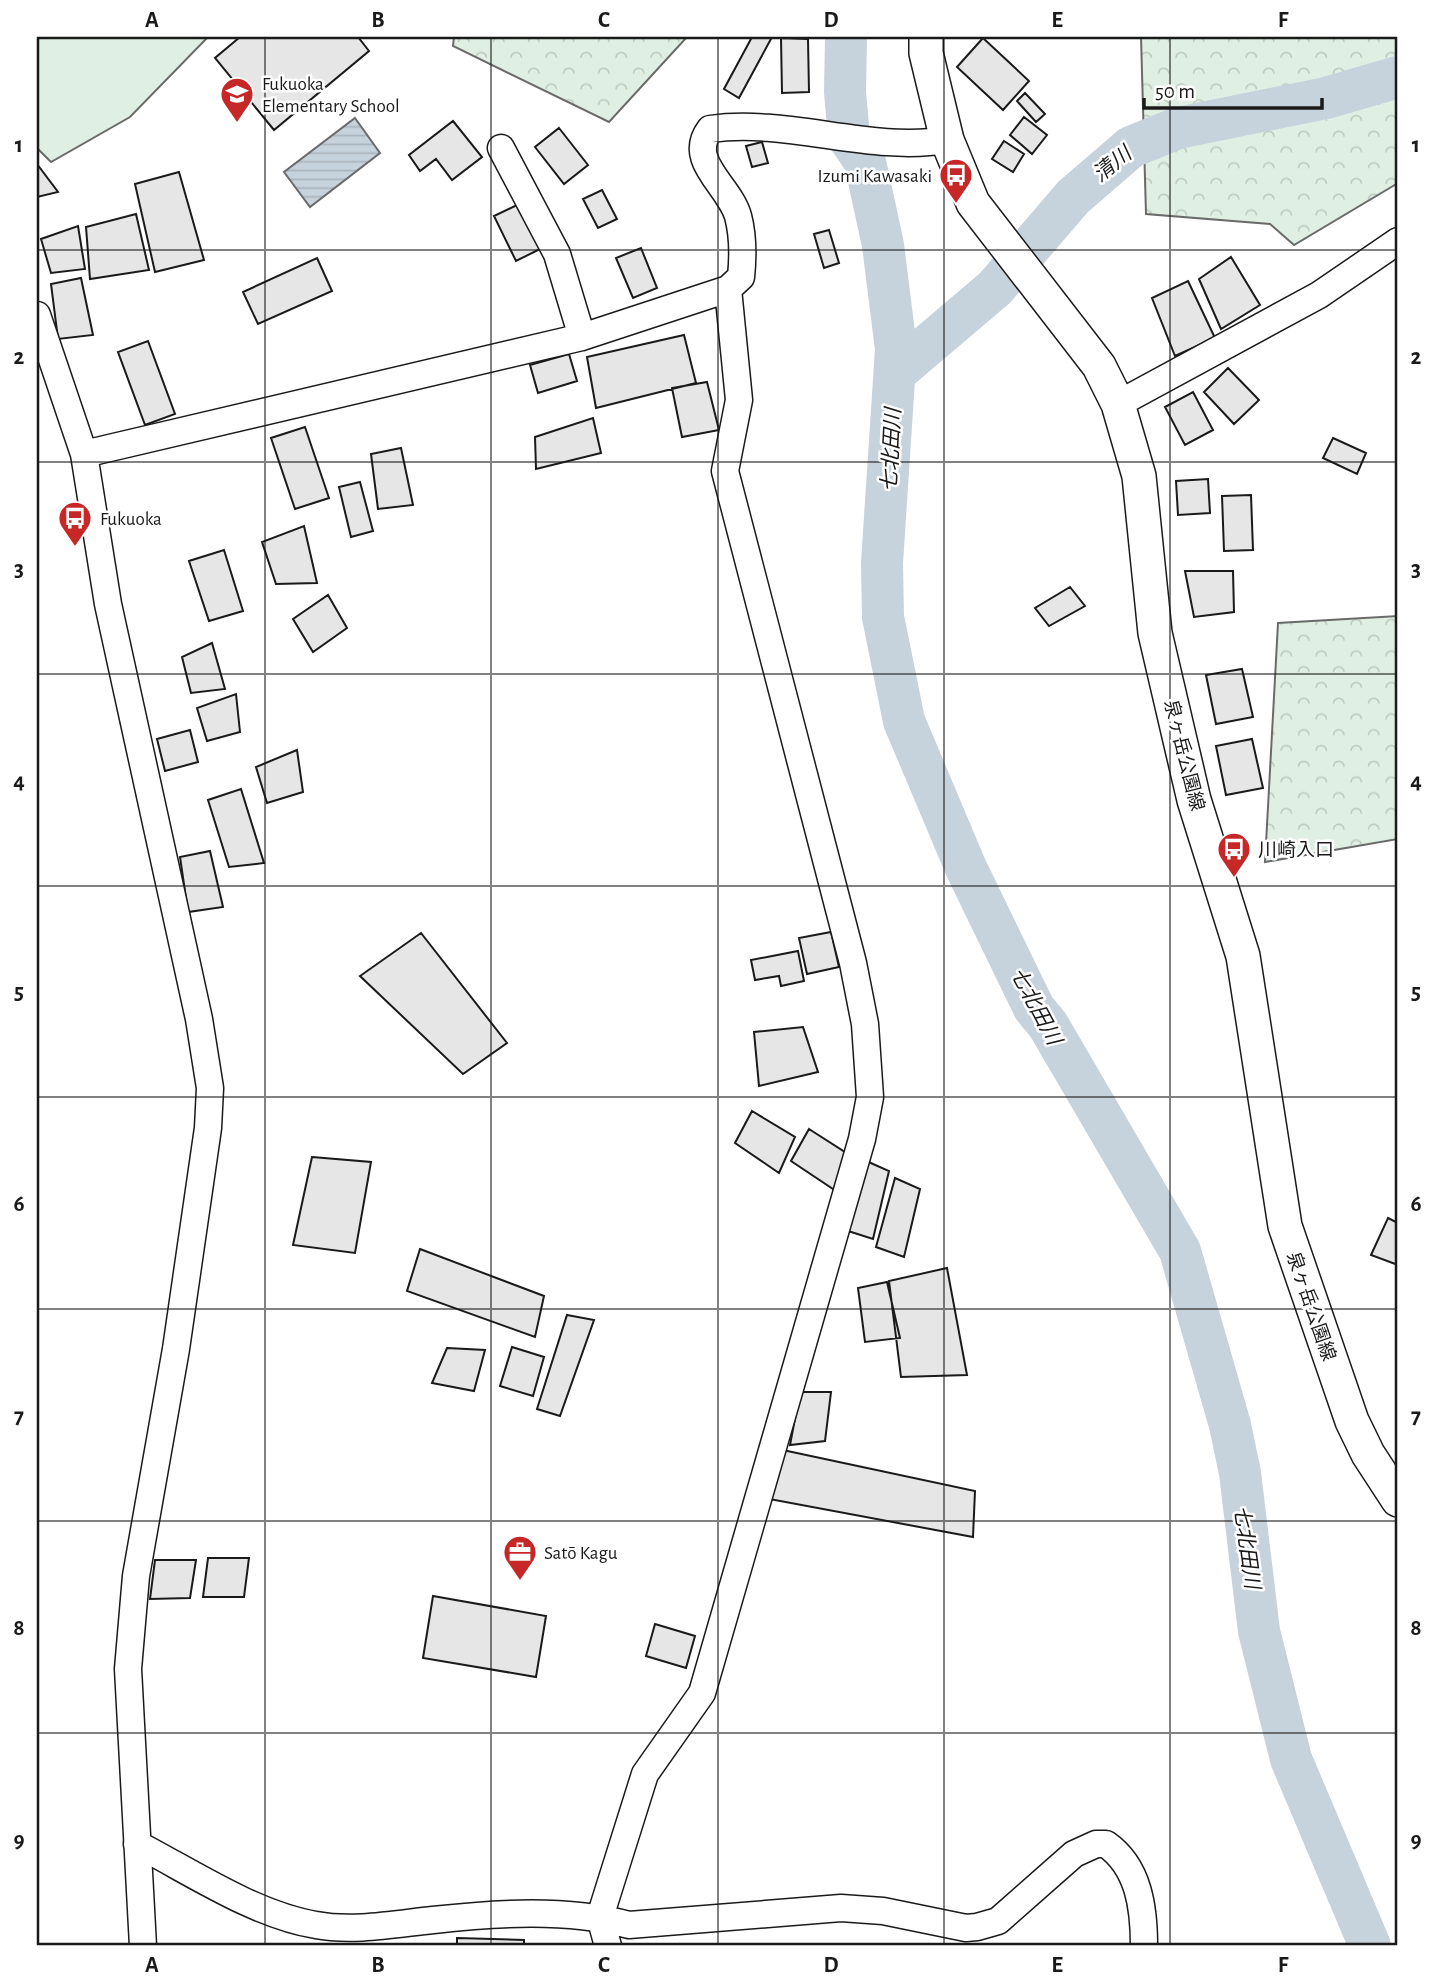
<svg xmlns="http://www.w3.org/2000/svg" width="1435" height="1983" viewBox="0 0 1435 1983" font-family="'Alegreya Sans','Noto Sans JP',sans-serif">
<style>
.green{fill:#e0efe3;stroke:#6a6a6a;stroke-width:2}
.forest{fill:url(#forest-crowns);stroke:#6a6a6a;stroke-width:2}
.water{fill:url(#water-rules);stroke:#6a6a6a;stroke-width:2}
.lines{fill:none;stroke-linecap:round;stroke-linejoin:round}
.river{stroke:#c6d2dc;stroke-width:42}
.building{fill:#e6e6e6;stroke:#1a1a1a;stroke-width:2}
.minor-casing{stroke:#1a1a1a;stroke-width:29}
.major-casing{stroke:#1a1a1a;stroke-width:36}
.minor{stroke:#fff;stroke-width:26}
.major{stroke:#fff;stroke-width:33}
.grid{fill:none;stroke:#1a1a1a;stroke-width:2;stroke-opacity:0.55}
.labels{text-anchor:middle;stroke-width:5;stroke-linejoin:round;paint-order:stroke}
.poi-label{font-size:19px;fill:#1a1a1a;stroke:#fff;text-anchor:start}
.street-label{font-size:19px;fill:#1a1a1a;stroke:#fff}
.water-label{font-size:21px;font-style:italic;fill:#1a1a1a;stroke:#fff}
.neatline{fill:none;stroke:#1a1a1a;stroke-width:2.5}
.grid-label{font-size:23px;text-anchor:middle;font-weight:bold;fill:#1a1a1a}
</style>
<defs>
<pattern id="forest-crowns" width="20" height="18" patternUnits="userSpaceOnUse" patternTransform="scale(1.75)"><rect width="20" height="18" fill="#e0efe3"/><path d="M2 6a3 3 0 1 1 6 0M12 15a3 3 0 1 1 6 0" fill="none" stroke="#c0ccc2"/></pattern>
<pattern id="water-rules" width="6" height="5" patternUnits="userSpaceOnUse" patternTransform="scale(1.75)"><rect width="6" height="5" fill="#c6d2dc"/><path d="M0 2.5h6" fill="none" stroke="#aab4bc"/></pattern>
</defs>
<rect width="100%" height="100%" fill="#fff"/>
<path class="green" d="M 37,37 L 208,37 L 130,117 L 51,162 L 37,148 Z"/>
<path class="forest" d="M 454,37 L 687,37 L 609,122 L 453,46 Z
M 1141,37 L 1398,37 L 1398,183 L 1294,245 L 1270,224 L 1146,214 Z
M 1398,616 L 1398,839 L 1265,862 L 1278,623 Z"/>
<path class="water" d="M 355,118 L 380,153 L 310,207 L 284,172 Z"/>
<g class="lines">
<path class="river" d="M 846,37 L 845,92 L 849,138 L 865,162 L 883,245 L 896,349 L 882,563 L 883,617 L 904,721 L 966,868 L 1034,1008 L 1048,1025 L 1180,1251 L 1230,1425 L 1240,1473 L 1259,1631 L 1291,1759 L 1370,1946
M 895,373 L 995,288 L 1073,197 L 1131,147 L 1178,128 L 1326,98 L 1398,77"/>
</g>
<path class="building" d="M 240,37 L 358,37 L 369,51 L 274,130 L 215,58 Z
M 752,37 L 772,37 L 739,98 L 724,89 Z
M 781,38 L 808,39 L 809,92 L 782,93 Z
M 983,38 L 1029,81 L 1003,110 L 957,67 Z
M 1025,93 L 1045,114 L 1036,122 L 1017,101 Z
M 1024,117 L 1047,135 L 1032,154 L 1010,135 Z
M 453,121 L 482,157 L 452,180 L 436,159 L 420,171 L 409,155 Z
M 559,128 L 588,165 L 564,184 L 535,147 Z
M 1004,141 L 1024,154 L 1013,172 L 992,159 Z
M 762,142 L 768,163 L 752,167 L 746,146 Z
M 37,164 L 58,192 L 37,197 Z
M 179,172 L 204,260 L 155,272 L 135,184 Z
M 602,190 L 617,219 L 598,228 L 583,199 Z
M 519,204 L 540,249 L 516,261 L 494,216 Z
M 136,214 L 149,270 L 90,279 L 86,227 Z
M 78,226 L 85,269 L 51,273 L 41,239 Z
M 829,230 L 839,263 L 824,268 L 814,234 Z
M 641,248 L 657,288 L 633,298 L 616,258 Z
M 1231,257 L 1260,305 L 1221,329 L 1199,279 Z
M 317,258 L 332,291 L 258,324 L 243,292 Z
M 81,278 L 93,335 L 58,339 L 51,284 Z
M 1188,281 L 1215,338 L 1175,356 L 1152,298 Z
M 684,335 L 696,383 L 596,408 L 587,357 Z
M 148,341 L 175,414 L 145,425 L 118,352 Z
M 569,354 L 577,381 L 538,393 L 530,365 Z
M 1228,368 L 1259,400 L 1234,424 L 1204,392 Z
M 707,382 L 719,430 L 682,437 L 672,388 Z
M 1193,392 L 1213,430 L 1185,445 L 1165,407 Z
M 593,418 L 601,453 L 536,469 L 535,437 Z
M 305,427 L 329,498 L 295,509 L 271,438 Z
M 1333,438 L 1366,453 L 1357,474 L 1323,458 Z
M 401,448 L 413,505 L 378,509 L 371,454 Z
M 1208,479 L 1210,513 L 1178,515 L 1176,481 Z
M 360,482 L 373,531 L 351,537 L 339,487 Z
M 1251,495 L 1253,550 L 1224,551 L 1222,496 Z
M 304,526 L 317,583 L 276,584 L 262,542 Z
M 224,550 L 243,611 L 209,621 L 189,561 Z
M 1185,571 L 1233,571 L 1234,612 L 1194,617 Z
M 1070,587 L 1085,606 L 1049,626 L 1035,608 Z
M 328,595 L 347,628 L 313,652 L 293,619 Z
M 212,643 L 225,689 L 191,693 L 182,657 Z
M 1242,669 L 1253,717 L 1216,724 L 1206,675 Z
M 236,694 L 240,732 L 207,741 L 197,708 Z
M 190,730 L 198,762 L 165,771 L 157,739 Z
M 1252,739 L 1263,788 L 1226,795 L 1216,746 Z
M 297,750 L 303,792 L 267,803 L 256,767 Z
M 241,789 L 264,863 L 229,867 L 208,800 Z
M 210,851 L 223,907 L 188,912 L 180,857 Z
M 831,932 L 839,967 L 807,974 L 799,938 Z
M 421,933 L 507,1043 L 463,1074 L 360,976 Z
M 798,951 L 804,981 L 781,986 L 779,976 L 755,980 L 751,960 Z
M 803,1027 L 818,1072 L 759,1086 L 754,1032 Z
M 752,1111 L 795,1137 L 779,1173 L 735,1143 Z
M 809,1129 L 851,1156 L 836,1191 L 791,1161 Z
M 312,1157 L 371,1162 L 355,1253 L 293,1245 Z
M 864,1160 L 889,1171 L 873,1239 L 845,1230 Z
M 895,1178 L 920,1189 L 904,1257 L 876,1247 Z
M 1388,1218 L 1398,1223 L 1398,1265 L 1371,1255 Z
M 420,1249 L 544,1296 L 535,1337 L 407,1291 Z
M 947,1268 L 967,1375 L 901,1377 L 889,1281 Z
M 887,1282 L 900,1338 L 865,1342 L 858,1288 Z
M 567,1315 L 594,1320 L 560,1416 L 537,1409 Z
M 512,1347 L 544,1357 L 533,1396 L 500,1386 Z
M 447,1348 L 485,1350 L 474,1391 L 432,1383 Z
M 800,1392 L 831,1392 L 825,1441 L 790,1445 Z
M 778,1449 L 975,1491 L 973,1537 L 764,1498 Z
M 208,1558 L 249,1558 L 244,1597 L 203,1597 Z
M 155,1560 L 196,1560 L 190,1598 L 150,1599 Z
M 433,1596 L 546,1616 L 536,1677 L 423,1658 Z
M 655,1624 L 695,1636 L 686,1668 L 646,1656 Z
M 457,1938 L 524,1940 L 524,1946 L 457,1946 Z"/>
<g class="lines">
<defs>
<path id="minor" d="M 501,148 L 557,254 L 582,337
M 37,315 L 84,454 L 108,604 L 199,1019 L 210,1088 L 208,1128 L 176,1349 L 136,1576 L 128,1669 L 143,1946
M 1118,404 L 1319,295 L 1398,241
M 84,454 L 582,337 L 728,289 L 741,277 C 743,258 743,235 738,216 C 729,185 686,161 710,129 C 789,118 869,153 947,140
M 137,1844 C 191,1872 255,1915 316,1925 C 353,1932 395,1924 433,1920 C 496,1913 567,1908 629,1925 L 841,1908 L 883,1911 L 966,1928 L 977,1927 L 998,1921 L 1074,1854 L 1096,1844 L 1106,1844 C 1139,1867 1144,1908 1144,1946
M 608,1946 L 600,1917 L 645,1774 L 702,1693 L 862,1139 L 870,1097 L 865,1024 L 853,963 L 725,471 L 739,400 L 728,289"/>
<path id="major" d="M 926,37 L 926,53 L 947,140 L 973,203 L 1099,366 L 1118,404 L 1139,476 L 1155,633 L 1194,800 L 1243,956 L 1285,1226 L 1352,1421 L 1368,1454 L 1398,1500"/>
</defs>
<use href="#minor" class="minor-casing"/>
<use href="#major" class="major-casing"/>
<use href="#minor" class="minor"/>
<use href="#major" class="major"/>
</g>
<path class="grid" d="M 265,37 L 265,1946M 491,37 L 491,1946M 718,37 L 718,1946M 944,37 L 944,1946M 1170,37 L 1170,1946M 37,250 L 1398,250M 37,462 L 1398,462M 37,674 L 1398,674M 37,886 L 1398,886M 37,1097 L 1398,1097M 37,1309 L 1398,1309M 37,1521 L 1398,1521M 37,1733 L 1398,1733"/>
<defs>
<symbol id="school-pin" viewBox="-11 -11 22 30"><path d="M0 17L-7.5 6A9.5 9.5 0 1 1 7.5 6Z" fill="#c62828" stroke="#fff"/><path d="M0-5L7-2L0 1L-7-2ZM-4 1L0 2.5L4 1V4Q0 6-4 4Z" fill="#fff"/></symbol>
<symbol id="bus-pin" viewBox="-11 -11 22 30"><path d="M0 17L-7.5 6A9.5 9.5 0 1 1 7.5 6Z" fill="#c62828" stroke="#fff"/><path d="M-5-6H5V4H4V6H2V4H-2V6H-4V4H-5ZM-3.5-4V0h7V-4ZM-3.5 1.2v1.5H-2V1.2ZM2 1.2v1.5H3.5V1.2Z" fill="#fff"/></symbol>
<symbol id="office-pin" viewBox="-11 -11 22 30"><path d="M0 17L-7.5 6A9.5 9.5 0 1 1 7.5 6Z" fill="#c62828" stroke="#fff"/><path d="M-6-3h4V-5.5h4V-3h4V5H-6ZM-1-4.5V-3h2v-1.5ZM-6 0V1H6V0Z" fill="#fff"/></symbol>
</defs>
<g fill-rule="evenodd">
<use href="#school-pin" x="218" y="75" width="38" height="52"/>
<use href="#bus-pin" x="937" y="156" width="38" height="52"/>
<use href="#bus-pin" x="56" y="499" width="38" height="52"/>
<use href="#bus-pin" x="1215" y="830" width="38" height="52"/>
<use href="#office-pin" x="501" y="1533" width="38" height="52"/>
</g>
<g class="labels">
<g class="poi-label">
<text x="262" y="90">Fukuoka<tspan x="262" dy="22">Elementary School</tspan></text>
<text x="932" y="182" text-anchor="end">Izumi Kawasaki</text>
<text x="100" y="525">Fukuoka</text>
<text x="1258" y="856">川崎入口</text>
<text x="544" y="1559">Satō Kagu</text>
</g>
<g class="street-label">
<text transform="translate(1185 755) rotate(76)" y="7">泉ヶ岳公園線</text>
<text transform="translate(1312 1306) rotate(71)" y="7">泉ヶ岳公園線</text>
</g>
<g class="water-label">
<text transform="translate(1112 164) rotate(-39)" y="7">清川</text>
<text transform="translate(891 450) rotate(-87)" y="7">七北田川</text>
<text transform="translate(1036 1006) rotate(62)" y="7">七北田川</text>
<text transform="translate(1247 1547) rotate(82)" y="7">七北田川</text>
</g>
</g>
<rect width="1435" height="1983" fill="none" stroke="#ffffff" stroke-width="77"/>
<path d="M1144 98v10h178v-10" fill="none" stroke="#1a1a1a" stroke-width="3.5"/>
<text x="1155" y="98" font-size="21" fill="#1a1a1a" stroke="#ffffff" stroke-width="5" paint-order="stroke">50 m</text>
<rect x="38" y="38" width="1358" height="1906" class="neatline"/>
<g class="grid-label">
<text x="152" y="27">A</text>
<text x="378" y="27">B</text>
<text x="604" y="27">C</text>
<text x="831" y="27">D</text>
<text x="1057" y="27">E</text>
<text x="1283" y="27">F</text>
<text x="19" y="152">1</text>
<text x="1416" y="152">1</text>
<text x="19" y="364">2</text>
<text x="1416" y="364">2</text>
<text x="19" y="576">3</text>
<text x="1416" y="576">3</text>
<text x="19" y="788">4</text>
<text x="1416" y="788">4</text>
<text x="19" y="999">5</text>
<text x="1416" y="999">5</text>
<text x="19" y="1211">6</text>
<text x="1416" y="1211">6</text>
<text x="19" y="1423">7</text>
<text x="1416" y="1423">7</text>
<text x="19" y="1635">8</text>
<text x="1416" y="1635">8</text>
<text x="19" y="1847">9</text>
<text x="1416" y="1847">9</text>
<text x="152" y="1972">A</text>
<text x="378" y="1972">B</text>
<text x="604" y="1972">C</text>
<text x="831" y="1972">D</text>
<text x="1057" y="1972">E</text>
<text x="1283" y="1972">F</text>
</g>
</svg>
